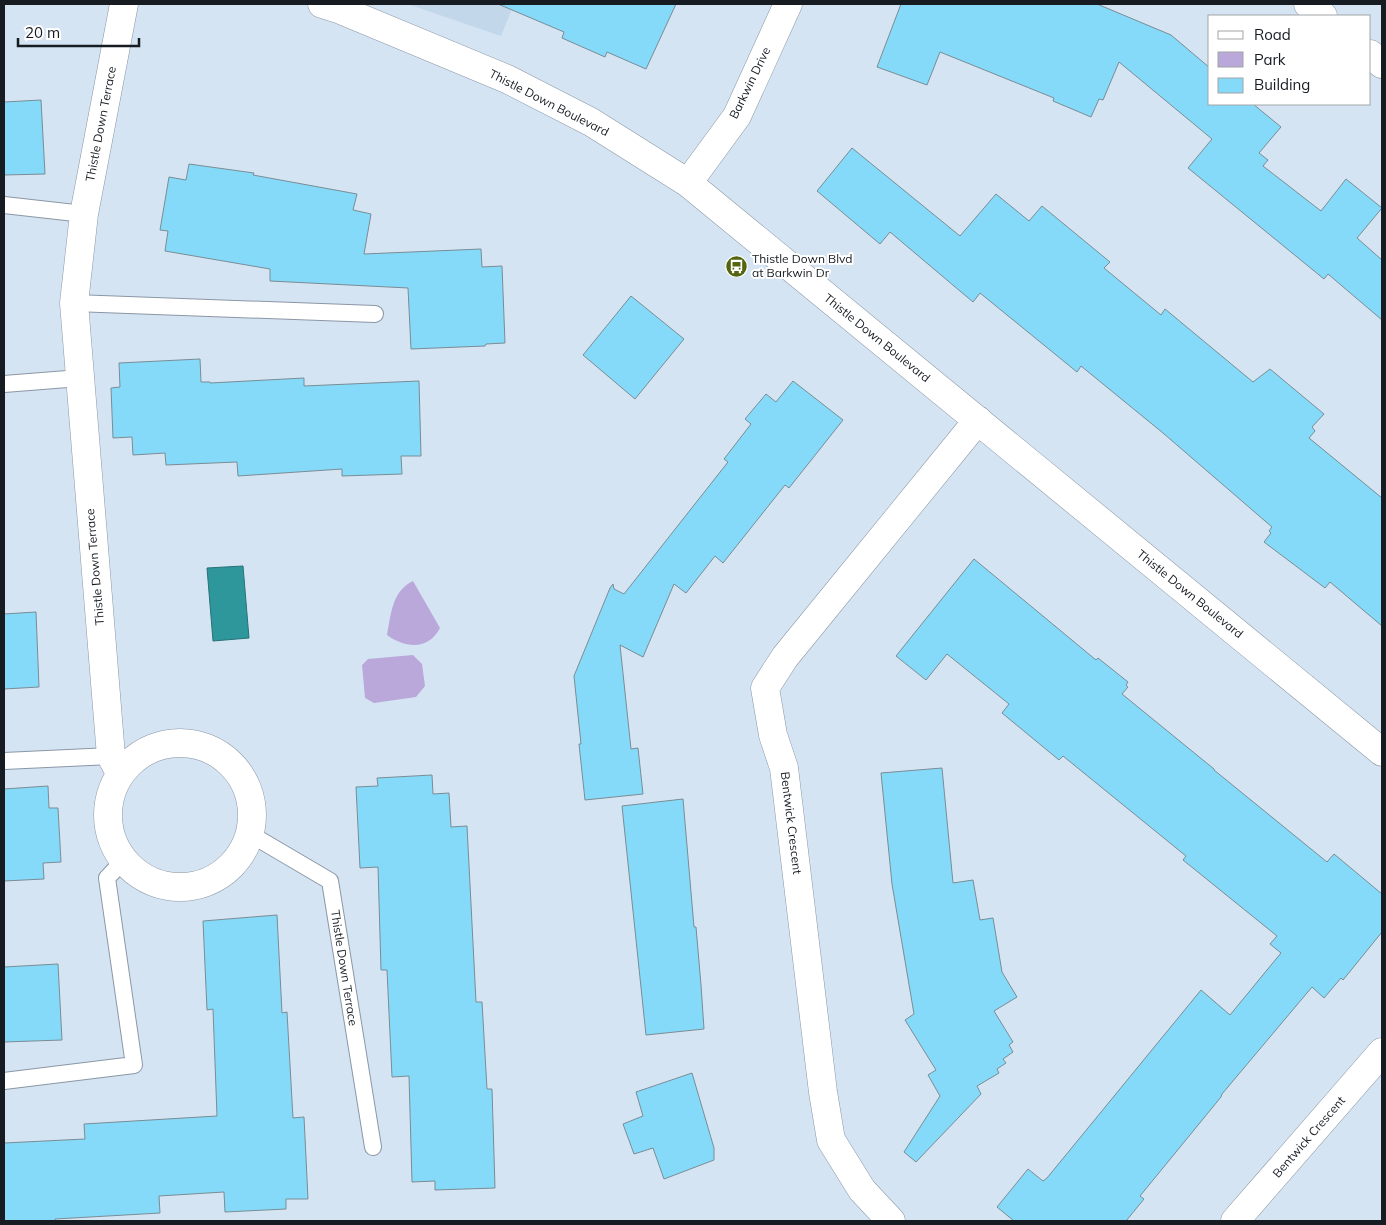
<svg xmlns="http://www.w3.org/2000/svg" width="1386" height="1225" viewBox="0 0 1386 1225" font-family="Mulish,sans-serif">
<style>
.built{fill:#c3d7eb}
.green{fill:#b9a8d9}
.water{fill:#2e979b;stroke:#277277}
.building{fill:#85daf9;stroke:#798d95}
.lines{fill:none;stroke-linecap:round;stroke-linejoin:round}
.lane-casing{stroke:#8a97a5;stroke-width:18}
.street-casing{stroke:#8a97a5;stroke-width:29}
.lane{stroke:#fff;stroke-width:16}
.street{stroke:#fff;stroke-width:28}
.labels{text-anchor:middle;stroke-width:4;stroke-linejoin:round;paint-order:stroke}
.street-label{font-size:12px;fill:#171c22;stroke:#fff}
.poi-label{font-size:12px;fill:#171c22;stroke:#fff;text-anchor:start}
</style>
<rect width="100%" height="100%" fill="#d5e4f3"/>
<path class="built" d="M 407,4 L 514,4 L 501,36 Z"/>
<path class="green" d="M 413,581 L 440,628 C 428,651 405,648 387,635 C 391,614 392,591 413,581 Z
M 413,655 L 422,664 L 425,686 L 416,697 L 374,703 L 365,698 L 362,665 L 368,659 Z"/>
<path class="water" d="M 243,566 L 249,638 L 213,641 L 207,568 Z"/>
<path class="building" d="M 498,4 L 676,4 L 646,69 L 607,52 L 605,57 L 562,38 L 564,32 Z
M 901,4 L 1097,4 L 1171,35 L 1210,68 L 1210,104 L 1253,104 L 1281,127 L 1259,153 L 1268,160 L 1263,166 L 1321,211 L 1346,179 L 1382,208 L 1357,238 L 1382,260 L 1382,320 L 1328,274 L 1324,279 L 1188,168 L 1212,139 L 1119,62 L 1103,100 L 1099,99 L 1091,117 L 1053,101 L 1054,98 L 940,52 L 927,85 L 877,67 Z
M 41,100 L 45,174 L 4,175 L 4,102 Z
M 852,148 L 960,236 L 996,194 L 1029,221 L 1042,206 L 1110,262 L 1104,268 L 1161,315 L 1165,309 L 1253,382 L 1270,369 L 1324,414 L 1312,427 L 1315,431 L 1309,438 L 1382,498 L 1382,626 L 1330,582 L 1325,588 L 1264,542 L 1271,533 L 1269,531 L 1272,527 L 1163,433 L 1081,366 L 1077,372 L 980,293 L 973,302 L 890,232 L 880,244 L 817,191 Z
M 189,164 L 254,173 L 253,175 L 357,194 L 353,210 L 371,214 L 364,254 L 481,249 L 482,267 L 502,266 L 505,343 L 486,344 L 485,346 L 411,349 L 408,288 L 270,281 L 270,269 L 165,251 L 168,231 L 160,230 L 169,177 L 186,180 Z
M 631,296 L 684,339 L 635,399 L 583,355 Z
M 200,359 L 201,382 L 210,382 L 210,383 L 304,378 L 304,386 L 419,381 L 421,456 L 401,456 L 402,474 L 342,476 L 342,469 L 238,476 L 237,462 L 166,465 L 165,453 L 133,455 L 132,437 L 113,438 L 111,388 L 120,387 L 119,363 Z
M 793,381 L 843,420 L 789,488 L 785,485 L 723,563 L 715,556 L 686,593 L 674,584 L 643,657 L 620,645 L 631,749 L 638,748 L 643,794 L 585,800 L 579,744 L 581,744 L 574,676 L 610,588 L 613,584 L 614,589 L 624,594 L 728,462 L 724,459 L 751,424 L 745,419 L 766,394 L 776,402 Z
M 974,559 L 1096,660 L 1098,658 L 1128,682 L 1126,685 L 1128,687 L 1122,694 L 1214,769 L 1214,770 L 1327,862 L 1334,854 L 1382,894 L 1382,932 L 1343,980 L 1341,978 L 1324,998 L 1312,987 L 1222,1094 L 1221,1097 L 1140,1196 L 1144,1199 L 1126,1221 L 1014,1221 L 997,1207 L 1028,1169 L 1043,1181 L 1047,1178 L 1201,990 L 1230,1015 L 1281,953 L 1270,944 L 1277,936 L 1183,860 L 1186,856 L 1063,756 L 1059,760 L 1002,713 L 1009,704 L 947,654 L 926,680 L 896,656 Z
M 36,612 L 39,687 L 4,689 L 4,614 Z
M 942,768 L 953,883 L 973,880 L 980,920 L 993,918 L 1002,972 L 1017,997 L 994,1011 L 1013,1042 L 1009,1045 L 1013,1052 L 1003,1059 L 1006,1063 L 997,1069 L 999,1073 L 977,1086 L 981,1094 L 916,1162 L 904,1152 L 940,1096 L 928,1075 L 936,1070 L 905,1020 L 914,1014 L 892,884 L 881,773 Z
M 432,775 L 433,794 L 449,793 L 451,827 L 467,826 L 476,1002 L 482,1002 L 487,1089 L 492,1089 L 495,1188 L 435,1190 L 435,1181 L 412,1182 L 409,1076 L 392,1077 L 387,970 L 381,970 L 378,867 L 360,868 L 356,787 L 378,786 L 377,778 Z
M 48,786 L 49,808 L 58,808 L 61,862 L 43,863 L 44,879 L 4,881 L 4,789 Z
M 683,799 L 694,927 L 696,927 L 701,985 L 704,1029 L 646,1035 L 622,806 Z
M 277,915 L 282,1013 L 287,1012 L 293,1118 L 304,1117 L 308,1199 L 286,1199 L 286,1209 L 225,1212 L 224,1192 L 159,1196 L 160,1213 L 55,1219 L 55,1221 L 4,1221 L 4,1143 L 85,1139 L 84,1124 L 217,1116 L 213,1009 L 207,1010 L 203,921 Z
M 58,964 L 62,1040 L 4,1042 L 4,967 Z
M 692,1073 L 714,1148 L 714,1160 L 664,1179 L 653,1148 L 634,1154 L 623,1124 L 643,1116 L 636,1092 Z"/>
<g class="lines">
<defs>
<path id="lane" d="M 4,205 L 84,214
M 74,303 L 375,314
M 4,384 L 80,378
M 4,761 L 111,756
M 250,834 L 330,881 L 373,1147
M 4,1081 L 134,1065 L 107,878 L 124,860"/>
<path id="street" d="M 322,4 L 341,10 L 507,79 L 591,122 L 688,183 L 1382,752
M 1308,4 L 1323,16
M 1370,54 L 1382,64
M 688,183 L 737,116 L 788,4
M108 815a72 72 0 1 1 144 0a72 72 0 1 1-144 0Z
M 120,773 L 111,756 L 74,303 L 84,214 L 124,4
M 891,1221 L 862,1190 L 831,1140 L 823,1092 L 784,768 L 773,735 L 765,688 L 785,657 L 978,420
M 1235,1221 L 1382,1052"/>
</defs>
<use href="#lane" class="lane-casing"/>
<use href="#street" class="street-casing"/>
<use href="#lane" class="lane"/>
<use href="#street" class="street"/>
</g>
<defs>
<symbol id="bus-disc" viewBox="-11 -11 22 22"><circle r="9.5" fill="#53650e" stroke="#fff"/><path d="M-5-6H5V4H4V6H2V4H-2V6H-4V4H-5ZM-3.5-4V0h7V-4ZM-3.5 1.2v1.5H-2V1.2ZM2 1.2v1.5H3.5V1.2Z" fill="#fff"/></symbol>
</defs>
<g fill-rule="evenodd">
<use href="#bus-disc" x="724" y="254" width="25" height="25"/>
</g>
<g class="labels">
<g class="street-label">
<text transform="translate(750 83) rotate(-64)" y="4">Barkwin Drive</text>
<text transform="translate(549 103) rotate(27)" y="4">Thistle Down Boulevard</text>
<text transform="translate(101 124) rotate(-79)" y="4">Thistle Down Terrace</text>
<text transform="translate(877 338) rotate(39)" y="4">Thistle Down Boulevard</text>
<text transform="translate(95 567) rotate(-95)" y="4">Thistle Down Terrace</text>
<text transform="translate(1190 594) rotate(39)" y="4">Thistle Down Boulevard</text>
<text transform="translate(791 823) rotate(83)" y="4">Bentwick Crescent</text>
<text transform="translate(344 968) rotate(81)" y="4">Thistle Down Terrace</text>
<text transform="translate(1309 1137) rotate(-49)" y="4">Bentwick Crescent</text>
</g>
<g class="poi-label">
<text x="752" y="263">Thistle Down Blvd<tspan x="752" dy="14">at Barkwin Dr</tspan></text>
</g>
</g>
<rect width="1386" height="1225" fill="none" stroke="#171c22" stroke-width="10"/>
<rect x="1208" y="15" width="162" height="90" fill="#ffffff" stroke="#a2a4a7"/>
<rect x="1218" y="31" width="25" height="8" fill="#ffffff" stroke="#a2a4a7"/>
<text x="1254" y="40" font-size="15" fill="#171c22">Road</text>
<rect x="1218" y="52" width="25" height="15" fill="#b9a8d9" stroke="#a2a4a7"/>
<text x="1254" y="65" font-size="15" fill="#171c22">Park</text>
<rect x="1218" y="78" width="25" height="15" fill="#85daf9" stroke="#a2a4a7"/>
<text x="1254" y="90" font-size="15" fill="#171c22">Building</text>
<path d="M18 38v8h121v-8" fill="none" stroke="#171c22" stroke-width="2.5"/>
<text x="25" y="38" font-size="15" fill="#171c22" stroke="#ffffff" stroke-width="4" paint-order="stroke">20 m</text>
</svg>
